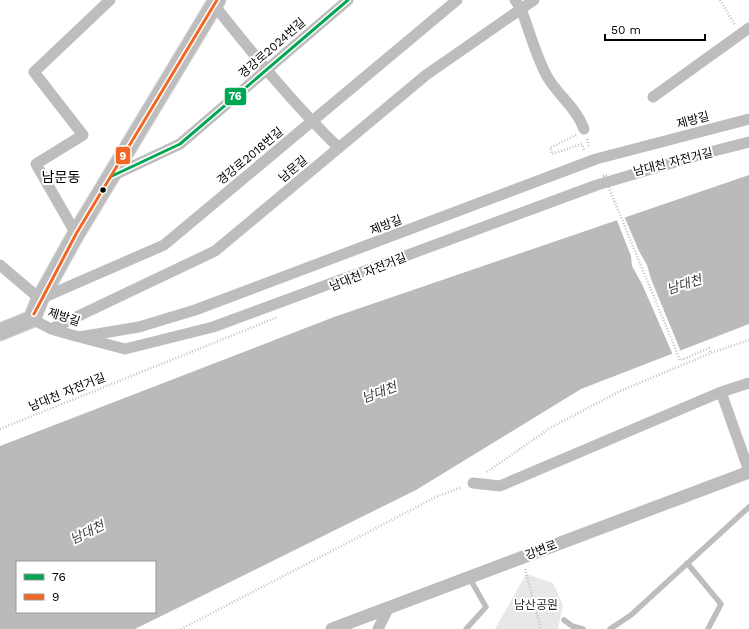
<svg xmlns="http://www.w3.org/2000/svg" width="749" height="629" viewBox="0 0 749 629" font-family="'Work Sans','Noto Sans KR',sans-serif">
<style>
.green{fill:#e8e8e8}
.water{fill:#bababa;fill-rule:evenodd}
.pier{fill:#fff}
.lines{fill:none;stroke-linecap:round;stroke-linejoin:round}
.primary-casing{stroke:#dbdbdb;stroke-width:19}
.path{stroke:#c2c2c2;stroke-width:2.5;stroke-dasharray:1 2;stroke-linecap:butt}
.service{stroke:#bdbdbd;stroke-width:5.5}
.minor{stroke:#bdbdbd;stroke-width:11}
.tertiary{stroke:#bdbdbd;stroke-width:13}
.primary{stroke:#bdbdbd;stroke-width:17}
.path-bridge{stroke:#c2c2c2;stroke-width:2.5;stroke-dasharray:1 2;stroke-linecap:butt}
.bus-1-casing{stroke:#fff;stroke-width:6}
.bus-2-casing{stroke:#fff;stroke-width:6}
.bus-1{stroke:#00a651;stroke-width:3}
.bus-2{stroke:#f26522;stroke-width:3}
.bus-dot{fill:#000;stroke:#fff;stroke-width:1.5}
.labels{text-anchor:middle;stroke-width:4;stroke-linejoin:round;paint-order:stroke}
.street-label{font-size:12px;fill:#000;stroke:#fff}
.park-label{font-size:12px;fill:#2c2c2c;stroke:#fff}
.water-label{font-size:13px;font-style:italic;fill:#3d3d3d;stroke:#fff}
.quarter-label{font-size:14px;fill:#000;stroke:#fff}
.line-badge{stroke:#fff;stroke-width:1.5}
.badge-label{font-size:11px;text-anchor:middle;font-weight:bold;fill:#fff}
</style>
<rect width="100%" height="100%" fill="#fff"/>
<path class="green" d="M 526,574 L 553,583 L 563,605 L 558,629 L 495,629 Z"/>
<path class="water" d="M 749,175 L 749,324 L 581,389 L 416,490 L 135,629 L 0,629 L 0,446 L 334,317 ZM 17,562 L 155,562 L 155,612 L 17,612 Z"/>
<path class="pier" d="M 624,216 L 639,251 L 647,265 L 651,279 L 681,352 L 673,355 L 642,284 L 632,266 L 631,256 L 616,218 Z"/>
<g class="lines">
<defs>
<path id="primary" d="M 0,332 L 32,319 L 40,299 L 76,234 L 217,0"/>
</defs>
<use href="#primary" class="primary-casing"/>
<path class="path" d="M 720,0 L 735,25
M 576,135 L 550,148 L 552,154 L 582,144 L 584,150
M 587,139 L 589,148
M 684,359 L 709,348 L 711,353
M 0,429 L 278,317
M 487,472 L 550,428 L 620,391 L 711,353 L 749,340
M 525,569 L 541,629
M 181,629 L 438,496 L 462,487"/>
<path class="service" d="M 687,563 L 721,604 L 708,629
M 564,620 L 572,626 L 583,629
M 466,629 L 486,607 L 469,577
M 610,629 L 631,615 L 749,507"/>
<path class="minor" d="M 515,0 L 521,9 C 530,32 536,57 548,78 C 559,96 577,109 584,129
M 214,5 C 254,55 293,104 339,148
M 653,97 L 749,28
M 112,176 L 180,144 L 348,0
M 76,234 L 36,164 L 83,135 L 34,72 L 110,0
M 0,265 L 40,299 L 164,245 L 457,0
M 32,319 L 51,329 L 79,337 L 139,327 L 195,310 L 596,159 L 749,119
M 51,329 L 215,251 L 426,75 L 534,0
M 83,338 L 125,349 L 213,327 L 597,185 L 706,153 L 749,142
M 721,392 L 749,471
M 473,483 L 500,486 L 721,392 L 749,383
M 378,629 L 389,607"/>
<path class="tertiary" d="M 332,629 L 749,472"/>
<use href="#primary" class="primary"/>
<path class="path-bridge" d="M 607,175 L 604,176 L 680,360 L 684,359"/>
<defs>
<path id="bus-1" d="M 112,176 L 180,144 L 348,0"/>
<path id="bus-2" d="M 34,314 L 76,234 L 217,0"/>
</defs>
<use href="#bus-1" class="bus-1-casing"/>
<use href="#bus-2" class="bus-2-casing"/>
<use href="#bus-1" class="bus-1"/>
<use href="#bus-2" class="bus-2"/>
</g>
<circle class="bus-dot" cx="103" cy="190" r="3.5"/>
<g class="labels">
<g class="street-label">
<text transform="translate(272 48) rotate(-41)" y="4">경강로2024번길</text>
<text transform="translate(693 120) rotate(-15)" y="4">제방길</text>
<text transform="translate(250 156) rotate(-40)" y="4">경강로2018번길</text>
<text transform="translate(673 162) rotate(-14)" y="4">남대천 자전거길</text>
<text transform="translate(293 169) rotate(-40)" y="4">남문길</text>
<text transform="translate(386 225) rotate(-21)" y="4">제방길</text>
<text transform="translate(368 272) rotate(-22)" y="4">남대천 자전거길</text>
<text transform="translate(64 317) rotate(18)" y="4">제방길</text>
<text transform="translate(67 392) rotate(-22)" y="4">남대천 자전거길</text>
<text transform="translate(541 550) rotate(-21)" y="4">강변로</text>
</g>
<g class="park-label">
<text x="536" y="609">남산공원</text>
</g>
<g class="water-label">
<text transform="translate(684 284) rotate(-18)" y="5">남대천</text>
<text transform="translate(379 392) rotate(-21)" y="5">남대천</text>
<text transform="translate(87 532) rotate(-26)" y="5">남대천</text>
</g>
<g class="quarter-label">
<text x="61" y="182">남문동</text>
</g>
</g>
<g class="line-badge">
<rect x="224" y="87" width="23" height="19" rx="4" fill="#00a651"/>
<rect x="115" y="146" width="16" height="19" rx="4" fill="#f26522"/>
</g>
<g class="badge-label">
<text x="235" y="100">76</text>
<text x="123" y="160">9</text>
</g>
<rect x="16" y="561" width="140" height="52" fill="#ffffff" stroke="#999999"/>
<rect x="24" y="574" width="20" height="6" fill="#00a651" stroke="#999999"/>
<text x="52" y="581" font-size="12" fill="#000000">76</text>
<rect x="24" y="594" width="20" height="6" fill="#f26522" stroke="#999999"/>
<text x="52" y="601" font-size="12" fill="#000000">9</text>
<path d="M605 34v6h100v-6" fill="none" stroke="#000000" stroke-width="2"/>
<text x="611" y="34" font-size="12" fill="#000000" stroke="#ffffff" stroke-width="3" paint-order="stroke">50 m</text>
</svg>
